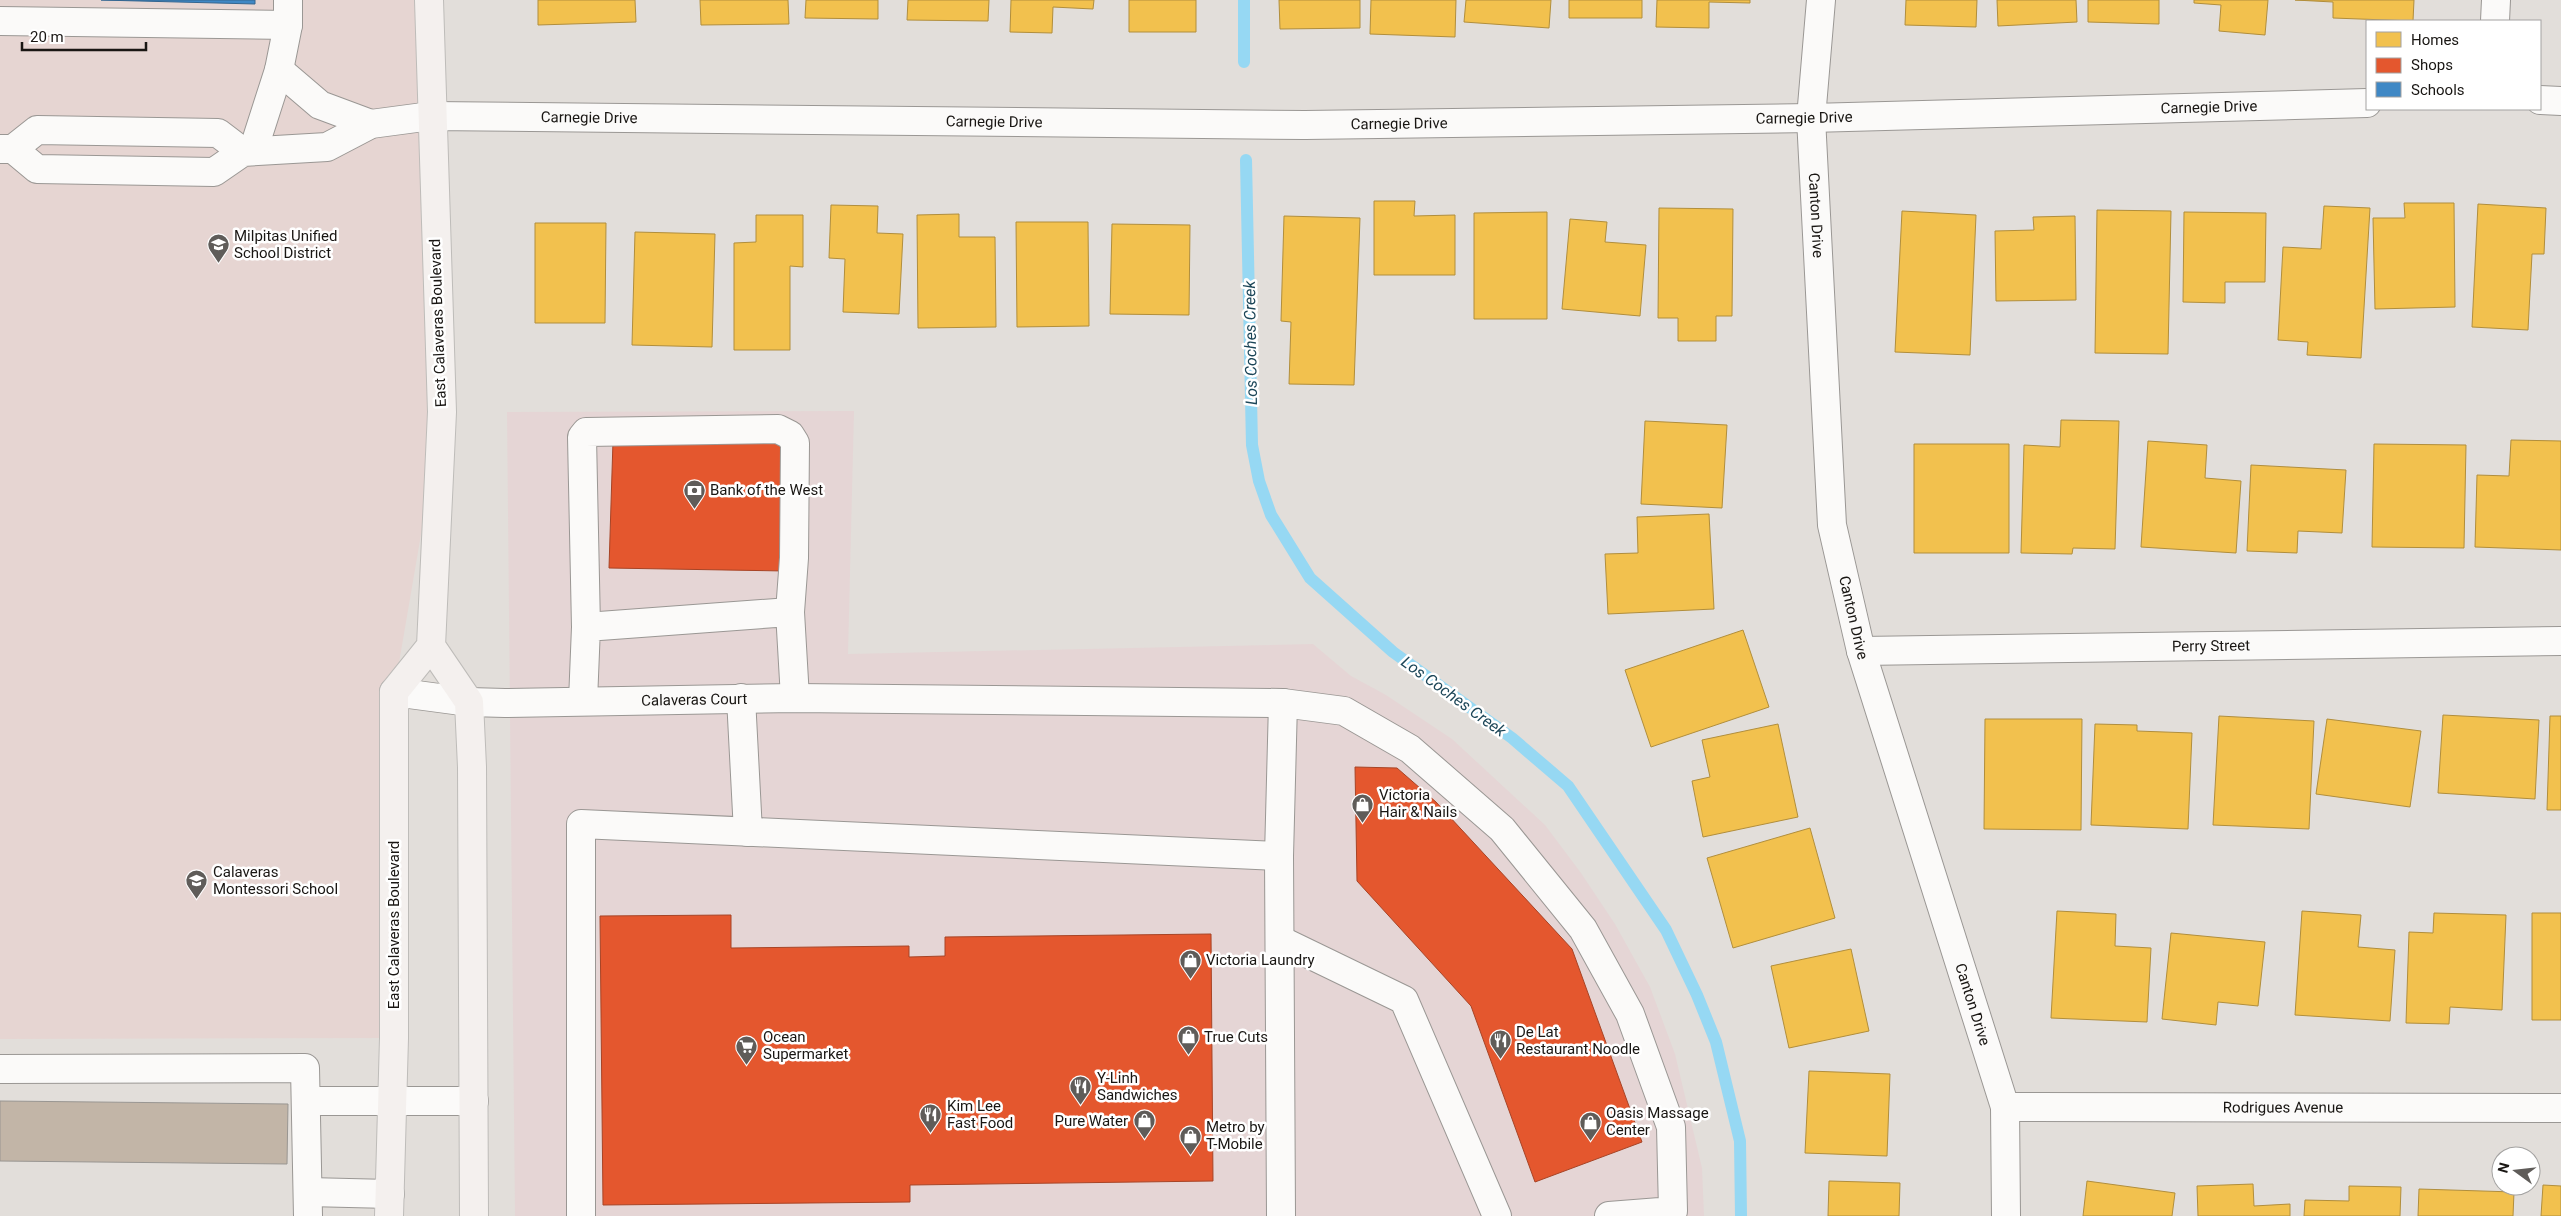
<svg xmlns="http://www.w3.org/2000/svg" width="2561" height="1216" viewBox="0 0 2561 1216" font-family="Roboto,sans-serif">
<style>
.commercial{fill:#e5d5d5}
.education{fill:#e6d5d2}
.homes{fill:#f2c14e;stroke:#b18e3c}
.shops{fill:#e4572e;stroke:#a74426}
.schools{fill:#3f88c5;stroke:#346690}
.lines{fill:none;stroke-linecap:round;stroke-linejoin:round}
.stream{stroke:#96d8f3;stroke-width:12}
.building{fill:#c2b5a7;stroke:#999692}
.minor-casing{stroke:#9a9794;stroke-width:30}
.major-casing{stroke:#bebcb9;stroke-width:30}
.minor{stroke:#fbfaf9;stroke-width:28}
.major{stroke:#f4f0ee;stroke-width:28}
.labels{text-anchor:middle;stroke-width:5;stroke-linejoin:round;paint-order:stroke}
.street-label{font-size:15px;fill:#191613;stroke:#fff}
.poi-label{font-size:15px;fill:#191613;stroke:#fff;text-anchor:start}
.water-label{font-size:16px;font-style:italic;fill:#1c4658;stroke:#fff}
</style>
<rect width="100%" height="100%" fill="#e2deda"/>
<path class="commercial" d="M 854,411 L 848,654 L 1313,644 L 1351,676 L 1386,695 L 1452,739 L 1545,825 L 1581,873 L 1615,924 L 1650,987 L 1675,1054 L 1702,1168 L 1704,1216 L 515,1216 L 507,412 Z"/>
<path class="education" d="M 0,0 L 429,0 L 442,412 L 394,692 L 394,1038 L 0,1039 Z"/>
<path class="homes" d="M 538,0 L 635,0 L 636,22 L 538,25 Z
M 700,0 L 788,0 L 789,24 L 701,25 Z
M 806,0 L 878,0 L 878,19 L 805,18 Z
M 908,0 L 989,0 L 988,21 L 907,20 Z
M 1011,0 L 1094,0 L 1093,9 L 1053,7 L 1052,33 L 1010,32 Z
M 1129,0 L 1196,0 L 1196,32 L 1129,32 Z
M 1279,0 L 1360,0 L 1360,28 L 1280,29 Z
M 1371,0 L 1456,0 L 1455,37 L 1370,34 Z
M 1466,0 L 1551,0 L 1549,28 L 1464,22 Z
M 1569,0 L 1642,0 L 1642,18 L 1569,18 Z
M 1657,0 L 1750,0 L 1750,3 L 1709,2 L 1709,28 L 1656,27 Z
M 1906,0 L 1977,0 L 1976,27 L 1905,25 Z
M 1997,0 L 2076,0 L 2077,22 L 1998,26 Z
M 2088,0 L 2159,0 L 2159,24 L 2088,22 Z
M 2194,0 L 2268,0 L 2265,35 L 2219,31 L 2221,5 L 2194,3 Z
M 2295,0 L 2414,0 L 2413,21 L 2333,18 L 2333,2 Z
M 1374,201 L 1415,201 L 1414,216 L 1455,215 L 1455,275 L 1374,275 Z
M 2404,203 L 2454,203 L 2455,307 L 2375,309 L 2373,218 L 2405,218 Z
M 2478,204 L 2546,208 L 2544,254 L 2532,254 L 2528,330 L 2472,327 Z
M 831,205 L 878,206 L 877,233 L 903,234 L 899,314 L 843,312 L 845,259 L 829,258 Z
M 2324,206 L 2370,208 L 2361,358 L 2307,355 L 2308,342 L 2278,340 L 2283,247 L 2321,249 Z
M 1659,208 L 1733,209 L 1732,316 L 1716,316 L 1716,341 L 1678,341 L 1678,318 L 1658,318 Z
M 2097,210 L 2171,211 L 2168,354 L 2095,353 Z
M 1902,211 L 1976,215 L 1970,355 L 1895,352 Z
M 1547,212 L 1547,319 L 1474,319 L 1474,213 Z
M 2184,212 L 2266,213 L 2265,282 L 2225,282 L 2225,303 L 2183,302 Z
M 959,214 L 959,237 L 995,237 L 996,327 L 918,328 L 917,215 Z
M 756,215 L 803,215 L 803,267 L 790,266 L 790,350 L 734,350 L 734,243 L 756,242 Z
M 1284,216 L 1360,218 L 1354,385 L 1289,384 L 1291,322 L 1281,321 Z
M 2075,216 L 2076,300 L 1996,301 L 1995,231 L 2034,230 L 2033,217 Z
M 1570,219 L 1607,222 L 1605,242 L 1646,245 L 1640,316 L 1562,309 Z
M 1016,222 L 1088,222 L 1089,326 L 1017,327 Z
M 535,223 L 606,223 L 605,323 L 535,323 Z
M 1112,224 L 1190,225 L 1189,315 L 1110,314 Z
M 635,232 L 715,234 L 712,347 L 632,345 Z
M 2061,420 L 2119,421 L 2115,549 L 2073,548 L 2072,554 L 2021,553 L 2024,445 L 2060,447 Z
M 1645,421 L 1727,425 L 1722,508 L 1641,504 Z
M 2511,440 L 2561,441 L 2561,550 L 2475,547 L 2477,475 L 2509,476 Z
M 2148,441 L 2207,445 L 2205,478 L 2241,481 L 2236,553 L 2141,547 Z
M 1914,444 L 2009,444 L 2009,553 L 1914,553 Z
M 2374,444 L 2466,445 L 2464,548 L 2372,547 Z
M 2251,465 L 2346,470 L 2342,533 L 2298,531 L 2297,553 L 2247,551 Z
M 1709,514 L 1714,609 L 1608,614 L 1605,554 L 1638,553 L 1637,517 Z
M 1743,630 L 1769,707 L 1651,747 L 1625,670 Z
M 2443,715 L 2539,720 L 2535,799 L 2438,793 Z
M 2219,716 L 2314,721 L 2309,829 L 2213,825 Z
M 2550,716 L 2561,716 L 2561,810 L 2547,810 Z
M 1985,719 L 2082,719 L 2081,830 L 1984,829 Z
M 2327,719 L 2421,731 L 2410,807 L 2316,794 Z
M 1778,724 L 1798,817 L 1703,837 L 1692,781 L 1710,777 L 1702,740 Z
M 2095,724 L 2137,725 L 2137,731 L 2192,733 L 2188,829 L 2091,825 Z
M 1810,828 L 1835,918 L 1733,948 L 1707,858 Z
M 2057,911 L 2116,914 L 2115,946 L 2151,948 L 2147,1022 L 2051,1018 Z
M 2302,911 L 2361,915 L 2358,947 L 2395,950 L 2390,1021 L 2295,1015 Z
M 2434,913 L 2506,915 L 2502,1010 L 2450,1007 L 2449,1024 L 2406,1023 L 2409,932 L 2433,933 Z
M 2532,913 L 2561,913 L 2561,1020 L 2532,1020 Z
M 2171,933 L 2265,942 L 2258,1006 L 2218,1002 L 2216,1025 L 2162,1019 Z
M 1851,949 L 1869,1031 L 1789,1048 L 1771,966 Z
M 1809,1071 L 1890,1074 L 1887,1156 L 1805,1153 Z
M 1829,1181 L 1900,1183 L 1899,1216 L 1828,1216 Z
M 2087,1181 L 2175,1193 L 2172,1216 L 2083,1216 Z
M 2253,1184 L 2254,1206 L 2290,1204 L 2290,1216 L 2198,1216 L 2197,1186 Z
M 2543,1185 L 2561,1186 L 2561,1216 L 2541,1216 Z
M 2349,1186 L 2401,1187 L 2400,1216 L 2304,1216 L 2305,1200 L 2349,1201 Z
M 2419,1189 L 2514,1192 L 2513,1216 L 2418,1216 Z"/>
<path class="shops" d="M 613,441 L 787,442 L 785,571 L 609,568 Z
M 1355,767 L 1397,768 L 1436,802 L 1572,949 L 1642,1142 L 1535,1182 L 1471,1006 L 1357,881 Z
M 731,915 L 731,948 L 909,946 L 909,957 L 945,956 L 945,937 L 1211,934 L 1213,1181 L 910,1185 L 910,1202 L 603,1205 L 600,916 Z"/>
<path class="schools" d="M 101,0 L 255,0 L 255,4 Z"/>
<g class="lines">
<path class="stream" d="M 1244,0 L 1244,62
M 1246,160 L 1252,445 L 1259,481 L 1271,515 L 1310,578 L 1393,652 L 1512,738 L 1568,786 L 1666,930 L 1697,995 L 1716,1042 L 1740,1141 L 1741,1216"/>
</g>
<path class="building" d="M 0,1101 L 288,1104 L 287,1164 L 0,1161 Z"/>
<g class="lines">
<defs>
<g id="minor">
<path id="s1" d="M 1821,0 L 1811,118 L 1832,525 L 1861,651 L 2005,1107 L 2006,1216"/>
<path d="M 0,21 L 288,25 L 288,0"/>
<path d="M 2495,21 L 2496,0"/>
<path d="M 279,70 L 320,105 L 371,124"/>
<path d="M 2540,100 L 2561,101"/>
<path id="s2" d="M 0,149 L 13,149 L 37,169 L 214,172 L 243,152 L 327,147 L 371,124 L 431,116 L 1305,125 L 1811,118 L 2367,103"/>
<path d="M 13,149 L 37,130 L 218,133 L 243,152"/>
<path d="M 253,151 L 279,70 L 288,25"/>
<path d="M 586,627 L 582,437 L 586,432 L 778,429 L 790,435 L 795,443 L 794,558 L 790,612"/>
<path id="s3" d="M 1861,651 L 2561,641"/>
<path id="s4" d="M 394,692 L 469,702 L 505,703 L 795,698 L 1283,703 L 1344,711 L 1410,749 L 1502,829 L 1583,929 L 1630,1014 L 1671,1127 L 1673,1211 L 1609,1216"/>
<path d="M 741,698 L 748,832"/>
<path d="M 583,701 L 586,627 L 790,612 L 795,698"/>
<path d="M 1280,940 L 1404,1000 L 1497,1216"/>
<path d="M 0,1069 L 305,1068 L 308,1216"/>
<path d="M 306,1101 L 474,1101"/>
<path id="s5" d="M 2005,1107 L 2561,1108"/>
<path d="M 308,1192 L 390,1194"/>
<path d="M 581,1216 L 581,824 L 1279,856"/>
<path d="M 1281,1216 L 1279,856 L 1283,703"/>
</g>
<path id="major" d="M 431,646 L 469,702 L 472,767 L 474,1216
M 389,1216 L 394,1038 L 394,692 L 431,646 L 442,412 L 429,0"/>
</defs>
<use href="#minor" class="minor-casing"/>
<use href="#major" class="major-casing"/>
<use href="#minor" class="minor"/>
<use href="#major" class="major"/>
</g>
<defs>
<symbol id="school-pin" viewBox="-11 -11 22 30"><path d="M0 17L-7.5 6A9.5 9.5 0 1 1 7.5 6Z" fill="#5f5c59" stroke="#fff"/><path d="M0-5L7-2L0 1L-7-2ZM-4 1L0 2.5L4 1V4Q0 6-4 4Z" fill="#fff"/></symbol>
<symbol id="bank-pin" viewBox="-11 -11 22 30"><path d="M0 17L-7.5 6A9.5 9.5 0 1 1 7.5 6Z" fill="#5f5c59" stroke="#fff"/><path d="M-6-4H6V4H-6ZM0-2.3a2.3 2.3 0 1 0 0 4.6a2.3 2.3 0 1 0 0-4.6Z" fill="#fff"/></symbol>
<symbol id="shop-pin" viewBox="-11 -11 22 30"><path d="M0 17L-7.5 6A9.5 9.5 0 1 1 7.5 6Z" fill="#5f5c59" stroke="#fff"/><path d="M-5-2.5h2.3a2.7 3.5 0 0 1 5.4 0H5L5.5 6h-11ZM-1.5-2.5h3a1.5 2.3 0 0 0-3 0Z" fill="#fff"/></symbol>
<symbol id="restaurant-pin" viewBox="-11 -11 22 30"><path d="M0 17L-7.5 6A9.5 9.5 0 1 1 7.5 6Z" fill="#5f5c59" stroke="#fff"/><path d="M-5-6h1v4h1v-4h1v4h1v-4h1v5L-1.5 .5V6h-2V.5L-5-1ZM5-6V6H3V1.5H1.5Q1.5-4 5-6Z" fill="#fff"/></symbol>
<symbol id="supermarket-pin" viewBox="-11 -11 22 30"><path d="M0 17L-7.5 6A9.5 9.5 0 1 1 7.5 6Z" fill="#5f5c59" stroke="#fff"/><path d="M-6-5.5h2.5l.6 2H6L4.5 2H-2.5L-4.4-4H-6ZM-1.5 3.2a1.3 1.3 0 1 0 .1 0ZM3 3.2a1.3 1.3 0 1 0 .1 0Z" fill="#fff"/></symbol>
</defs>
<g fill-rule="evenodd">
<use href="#school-pin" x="206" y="232" width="25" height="34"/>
<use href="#bank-pin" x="682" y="478" width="25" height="34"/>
<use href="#shop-pin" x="1350" y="792" width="25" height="34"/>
<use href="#school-pin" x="184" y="868" width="25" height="34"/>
<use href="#shop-pin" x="1178" y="948" width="25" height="34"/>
<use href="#shop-pin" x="1176" y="1024" width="25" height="34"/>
<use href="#restaurant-pin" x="1488" y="1028" width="25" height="34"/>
<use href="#supermarket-pin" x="734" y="1034" width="25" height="34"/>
<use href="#restaurant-pin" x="1068" y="1074" width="25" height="34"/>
<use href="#restaurant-pin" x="918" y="1102" width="25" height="34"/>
<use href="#shop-pin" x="1132" y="1108" width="25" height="34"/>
<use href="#shop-pin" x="1578" y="1110" width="25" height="34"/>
<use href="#shop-pin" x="1178" y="1124" width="25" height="34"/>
</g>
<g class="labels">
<g class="street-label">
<text dy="5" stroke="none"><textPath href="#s2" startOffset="2229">Carnegie Drive</textPath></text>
<text dy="5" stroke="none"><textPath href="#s2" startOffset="609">Carnegie Drive</textPath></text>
<text dy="5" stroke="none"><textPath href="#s2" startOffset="1824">Carnegie Drive</textPath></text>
<text dy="5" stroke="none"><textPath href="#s2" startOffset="1014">Carnegie Drive</textPath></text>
<text dy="5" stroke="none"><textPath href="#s2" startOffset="1419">Carnegie Drive</textPath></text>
<text dy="5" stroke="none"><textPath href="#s1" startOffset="216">Canton Drive</textPath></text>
<text transform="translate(438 323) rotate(-92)" y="5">East Calaveras Boulevard</text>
<text dy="5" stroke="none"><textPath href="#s1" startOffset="621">Canton Drive</textPath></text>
<text dy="5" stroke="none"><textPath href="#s3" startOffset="350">Perry Street</textPath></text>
<text dy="5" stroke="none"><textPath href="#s4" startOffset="301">Calaveras Court</textPath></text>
<text transform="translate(394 925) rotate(-90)" y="5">East Calaveras Boulevard</text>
<text dy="5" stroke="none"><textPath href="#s1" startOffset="1026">Canton Drive</textPath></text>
<text dy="5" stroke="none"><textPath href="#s5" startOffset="278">Rodrigues Avenue</textPath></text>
</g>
<g class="poi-label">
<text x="234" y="241">Milpitas Unified<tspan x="234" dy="17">School District</tspan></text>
<text x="710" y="495">Bank of the West</text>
<text x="1379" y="800">Victoria<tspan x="1379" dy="17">Hair &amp; Nails</tspan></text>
<text x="213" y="877">Calaveras<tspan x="213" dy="17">Montessori School</tspan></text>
<text x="1206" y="965">Victoria Laundry</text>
<text x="1516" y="1037">De Lat<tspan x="1516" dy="17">Restaurant Noodle</tspan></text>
<text x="763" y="1042">Ocean<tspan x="763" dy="17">Supermarket</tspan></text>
<text x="1204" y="1042">True Cuts</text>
<text x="1097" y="1083">Y-Linh<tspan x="1097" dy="17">Sandwiches</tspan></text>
<text x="947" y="1111">Kim Lee<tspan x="947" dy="17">Fast Food</tspan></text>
<text x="1606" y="1118">Oasis Massage<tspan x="1606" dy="17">Center</tspan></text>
<text x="1128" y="1126" text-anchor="end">Pure Water</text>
<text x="1206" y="1132">Metro by<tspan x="1206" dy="17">T-Mobile</tspan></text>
</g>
<g class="water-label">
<text transform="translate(1250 343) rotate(-91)" y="6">Los Coches Creek</text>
<text transform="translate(1454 696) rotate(36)" y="6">Los Coches Creek</text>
</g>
</g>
<rect x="2366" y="20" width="175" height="90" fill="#ffffff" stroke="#a3a2a1"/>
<rect x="2376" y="32" width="25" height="15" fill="#f2c14e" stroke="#a3a2a1"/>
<text x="2411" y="45" font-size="15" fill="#191613">Homes</text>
<rect x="2376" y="58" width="25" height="15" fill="#e4572e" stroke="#a3a2a1"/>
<text x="2411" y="70" font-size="15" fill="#191613">Shops</text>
<rect x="2376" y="82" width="25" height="15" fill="#3f88c5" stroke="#a3a2a1"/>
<text x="2411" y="95" font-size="15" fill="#191613">Schools</text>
<g transform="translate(2516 1171) rotate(285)"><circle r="24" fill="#ffffff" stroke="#a3a2a1"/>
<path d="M0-4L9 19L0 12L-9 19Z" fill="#5f5c59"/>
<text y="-8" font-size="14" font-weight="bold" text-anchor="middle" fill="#191613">N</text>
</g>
<path d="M22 42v8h124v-8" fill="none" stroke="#191613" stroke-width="2.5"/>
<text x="30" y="42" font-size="15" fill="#191613" stroke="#ffffff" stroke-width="4" paint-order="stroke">20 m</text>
</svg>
